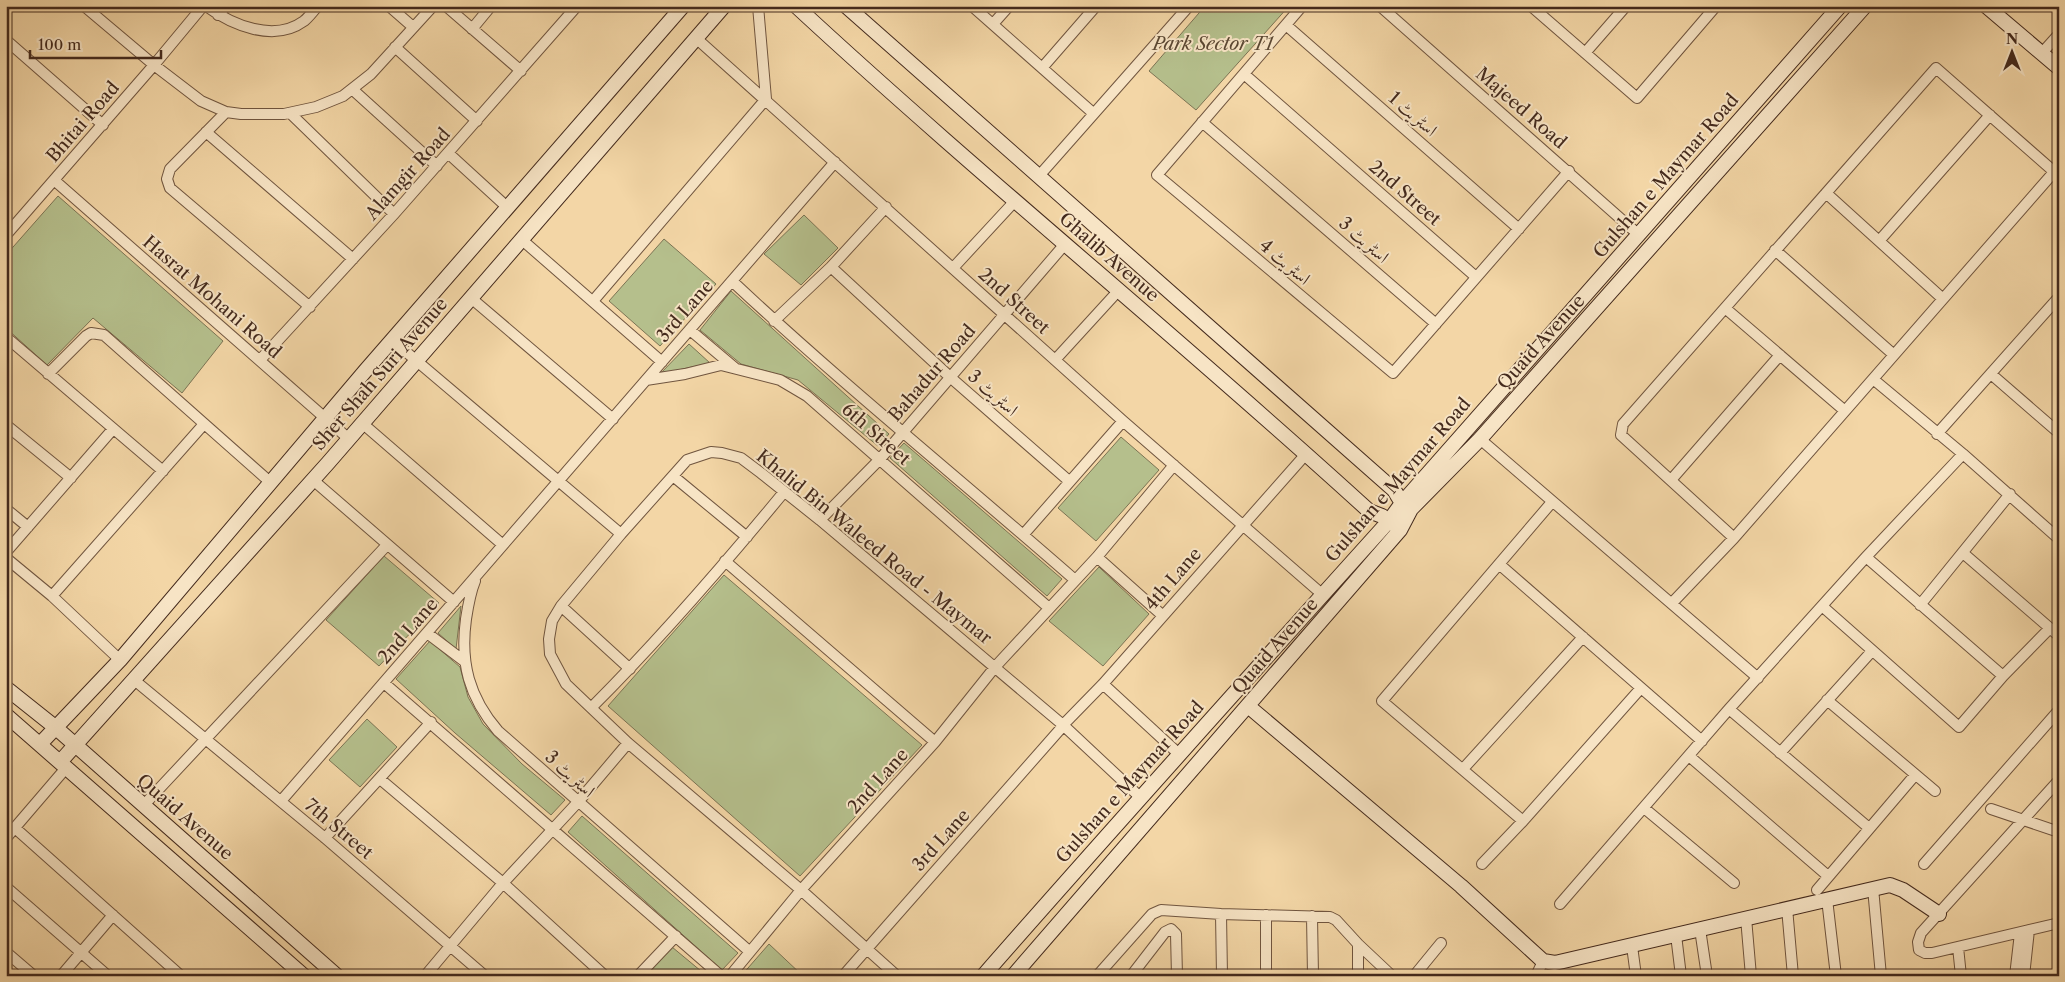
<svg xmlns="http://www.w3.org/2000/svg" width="2065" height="982" viewBox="0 0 2065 982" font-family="'Libre Caslon Text',Amiri,serif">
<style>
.green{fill:#b5bf8c;stroke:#7c7454}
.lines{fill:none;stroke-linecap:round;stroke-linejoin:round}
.street-casing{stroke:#70553f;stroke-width:12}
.secondary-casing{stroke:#442a1d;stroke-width:16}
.street{stroke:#f7e4c5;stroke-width:10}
.secondary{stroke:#f7e4c5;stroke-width:14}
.labels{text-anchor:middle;stroke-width:4;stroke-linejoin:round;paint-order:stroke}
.park-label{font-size:18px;font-style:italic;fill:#5b4833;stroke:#f7e4c5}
.street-label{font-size:18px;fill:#442a1d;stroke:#f7e4c5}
</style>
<rect width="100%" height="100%" fill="#f3d6a6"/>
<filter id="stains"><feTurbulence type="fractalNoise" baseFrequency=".004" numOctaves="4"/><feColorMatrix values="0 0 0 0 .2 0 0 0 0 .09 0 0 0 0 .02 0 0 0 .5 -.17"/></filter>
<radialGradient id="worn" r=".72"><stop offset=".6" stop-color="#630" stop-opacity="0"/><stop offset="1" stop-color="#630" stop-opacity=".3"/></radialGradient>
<path class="green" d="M 1205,6 L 1289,6 L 1196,110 L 1149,71 Z
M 58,196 L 223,341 L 182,393 L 93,318 L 47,365 L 6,328 L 6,255 Z
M 804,215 L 838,248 L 801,285 L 764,254 Z
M 664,239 L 716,284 L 660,346 L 609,301 Z
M 731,291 L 889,434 L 878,446 L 798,380 L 741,364 L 700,330 Z
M 689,344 L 710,363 L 660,374 Z
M 1121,437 L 1159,470 L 1096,541 L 1058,508 Z
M 904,443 L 1062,579 L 1047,596 L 890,458 Z
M 384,556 L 439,603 L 379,666 L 326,620 Z
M 1099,567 L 1149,614 L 1103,666 L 1049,621 Z
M 724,575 L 922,745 L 800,876 L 608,706 Z
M 461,606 L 456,649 L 438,633 Z
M 430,641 L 460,667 L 468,697 L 483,724 L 522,764 L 565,800 L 551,815 L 455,733 L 396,679 Z
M 367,719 L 397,747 L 360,787 L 329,760 Z
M 582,816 L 738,953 L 722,970 L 568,832 Z
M 769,944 L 803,976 L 741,976 Z
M 672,947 L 707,976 L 645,976 Z"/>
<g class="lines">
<defs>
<path id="street" d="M 84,6 L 154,65 L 201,101 L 226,112 L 241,114 L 284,114 L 316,107 L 343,96 L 371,74 L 433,6
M 206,6 C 232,25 274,43 304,21 C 309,17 313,11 318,6
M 389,6 L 413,27
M 446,6 L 521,71
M 758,6 L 766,99
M 972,6 L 1093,113
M 1302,6 L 1157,175 L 1393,373 L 1569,171
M 1380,6 L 1639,235
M 1531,6 L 1637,98 L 1716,6
M 218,15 L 226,6
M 993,24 L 1009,6
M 1286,25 L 1519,229
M 472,29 L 491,6
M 697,39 L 1123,421 L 1323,595
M 6,40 L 103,125
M 395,47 L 477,121
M 1585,53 L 1626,6
M 2041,54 L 2059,34
M 1042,68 L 1096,6
M 1244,74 L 1476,277
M 352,89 L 437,166
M 226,112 L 170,169 L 167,179 L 170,188 L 310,307
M 290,113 L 394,214
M 1202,122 L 1436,324
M 206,132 L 353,259
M 448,153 L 507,207
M 1038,177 L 1189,6
M 54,180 L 349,439
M 1826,193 L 1943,299
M 6,235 L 154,65 L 203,6
M 521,239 L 662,362
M 1879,241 L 1990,115
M 1775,250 L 1894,355
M 831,267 L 950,377 L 1069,481
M 953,268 L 1015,201
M 732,281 C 843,385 961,480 1075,580
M 471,298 L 613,419
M 593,301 L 766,99
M 1725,308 L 1845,411
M 774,321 L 831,267 L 886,207
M 690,330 L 735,368
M 6,337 L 163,471
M 392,340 L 621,534
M 260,360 L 394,214 L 577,6
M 1055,360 L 1119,290
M 48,374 L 86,336 L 91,333 L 104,335 L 270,482
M 1991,374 L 2059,433
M 1873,379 L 1963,454 L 2059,539
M 646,380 L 685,374 L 721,365 L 780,380 L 807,396 L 1049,608
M 362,423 L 503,545
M 6,425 L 71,478
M 1937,434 L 2059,297
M 1480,439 L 1758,678
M 673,476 L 747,537
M 313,480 L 454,602
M 1671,480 L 1780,355
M 6,509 L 28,527
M 820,520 L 880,459 L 1065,244
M 1023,535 L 1123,421
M 1734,538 L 1621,435 L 1623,424 L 1936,68 L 2059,176
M 6,552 L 113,429
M 1963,553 L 2059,636
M 1097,557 L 1162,615
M 1866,557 L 2003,676
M 6,558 L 52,596 L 120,660
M 725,561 L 935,742
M 1499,564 L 1702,741
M 475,581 C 470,593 468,606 466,619 C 460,663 469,697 498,731 L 749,951
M 52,596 L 204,424
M 1672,603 L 1734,538 L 2054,172
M 1920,605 L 2010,494
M 561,606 L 630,669
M 1822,606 L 1959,727 L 2003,676 L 2050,628
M 427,633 L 464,661
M 133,679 L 325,838 L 485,976
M 384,683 L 721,976
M 1103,684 L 1180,755
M 1827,700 L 1935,791
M 592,707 C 660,639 723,566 784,492
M 1729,709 L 1869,828
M 1063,725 L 1103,684 L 1306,454
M 1780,753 L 1872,651
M 1689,756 L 1828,876
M 1463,769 L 1583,637
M 380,779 L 503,883 L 605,976
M 2059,780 L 1921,933 L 1918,942 L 1919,950 L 1925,953 L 1932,953 L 2059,923
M 281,801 L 835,162
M 143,806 L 387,545
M 1644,808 L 1734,883
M 1991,809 L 2059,832
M 1523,821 L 1382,701 L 1552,502
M 15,828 L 181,976
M 6,838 L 66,768
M 325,838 L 431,722
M 1482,864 L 1523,821 L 1641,688
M 1924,864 L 2059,710
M 6,887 L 108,976
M 1873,888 L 1881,976
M 1817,890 L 1915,775
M 1827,899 L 1836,976
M 1560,904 L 1729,709 L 1866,557 L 1963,454
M 1787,908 L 1793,976
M 1221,914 L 1222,976
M 1266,915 L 1266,976
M 1312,916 L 1313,976
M 1746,918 L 1751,976
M 1700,929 L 1707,976
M 1676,935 L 1681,976
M 1358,944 L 1358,976
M 1632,946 L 1636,976
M 1958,947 L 1961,976
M 6,952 L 34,976
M 61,976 L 113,915
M 425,976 L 503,883 L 578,802 L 628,743
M 638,976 L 676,936
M 730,976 L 801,890 L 935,742 L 995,667 L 1097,557 L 1174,465
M 843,976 L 1063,726
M 897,976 L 801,890 L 628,743 L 566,684 L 550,654 L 549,639 L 552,621 L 561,606 L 621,534 L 687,460 L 711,452 L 722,453 L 741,458 L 761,473 L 820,520 L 1063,725 L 1140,797
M 1097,976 L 1152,914 L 1161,910 L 1221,914 L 1330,917 L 1336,920 L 1358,944 L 1392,976
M 1131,976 L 1165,932 L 1171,929 L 1176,934 L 1177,976
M 1414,976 L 1441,943
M 1536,976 L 1543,961
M 2015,976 L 2020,933
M 2024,976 L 2029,930"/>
<path id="secondary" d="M 796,6 C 983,179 1181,339 1369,511 L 1382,516 L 1396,526
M 846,6 L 1394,490 L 1402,503 L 1409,508
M 1986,6 L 2059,68
M 6,688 L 55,727 L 337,976
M 1248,706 L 1461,886 L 1543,961 L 1555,963 L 1890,885 L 1903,890 L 1939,914
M 6,715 L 304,976
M 41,743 L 120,660 L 366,370 L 683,6
M 60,762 L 328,463 L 724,6
M 983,976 C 1117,823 1253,672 1389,521 L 1402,503 L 1840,6
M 1013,976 L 1400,530 L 1411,509 L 1480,439 L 1865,6"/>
</defs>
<use href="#street" class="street-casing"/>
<use href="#secondary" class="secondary-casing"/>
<use href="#street" class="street"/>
<use href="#secondary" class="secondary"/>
</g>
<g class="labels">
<g class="park-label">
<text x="1213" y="50">Park Sector T1</text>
</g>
<g class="street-label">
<text transform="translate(1521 108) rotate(41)" y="6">Majeed Road</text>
<text transform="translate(1413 114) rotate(41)" y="6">اسٹریٹ 1</text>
<text transform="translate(83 122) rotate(-49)" y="6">Bhitai Road</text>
<text transform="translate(408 174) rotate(-48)" y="6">Alamgir Road</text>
<text transform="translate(1666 176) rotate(-49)" y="6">Gulshan e Maymar Road</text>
<text transform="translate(1405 193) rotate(41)" y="6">2nd Street</text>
<text transform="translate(1364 240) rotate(41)" y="6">اسٹریٹ 3</text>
<text transform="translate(1109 257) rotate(41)" y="6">Ghalib Avenue</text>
<text transform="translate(1285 262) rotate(40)" y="6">اسٹریٹ 4</text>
<text transform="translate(212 297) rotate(41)" y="6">Hasrat Mohani Road</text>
<text transform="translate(1014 301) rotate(42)" y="6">2nd Street</text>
<text transform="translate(685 311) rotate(-49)" y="6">3rd Lane</text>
<text transform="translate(1541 342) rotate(-48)" y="6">Quaid Avenue</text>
<text transform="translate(932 373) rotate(-49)" y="6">Bahadur Road</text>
<text transform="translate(380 374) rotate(-49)" y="6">Sher Shah Suri Avenue</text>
<text transform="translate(993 393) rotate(41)" y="6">اسٹریٹ 3</text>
<text transform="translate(876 434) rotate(41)" y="6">6th Street</text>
<text transform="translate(1398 480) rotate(-49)" y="6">Gulshan e Maymar Road</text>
<text transform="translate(874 547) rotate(39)" y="6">Khalid Bin Waleed Road - Maymar</text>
<text transform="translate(1173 579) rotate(-49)" y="6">4th Lane</text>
<text transform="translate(408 631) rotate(-49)" y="6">2nd Lane</text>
<text transform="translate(1275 646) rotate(-49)" y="6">Quaid Avenue</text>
<text transform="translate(570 774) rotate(42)" y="6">اسٹریٹ 3</text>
<text transform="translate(878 781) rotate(-48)" y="6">2nd Lane</text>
<text transform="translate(1130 782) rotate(-48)" y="6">Gulshan e Maymar Road</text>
<text transform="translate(185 817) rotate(41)" y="6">Quaid Avenue</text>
<text transform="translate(339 829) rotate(40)" y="6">7th Street</text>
<text transform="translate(941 840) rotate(-48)" y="6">3rd Lane</text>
</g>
</g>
<rect width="2065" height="982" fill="none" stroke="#f3d6a6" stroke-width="25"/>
<rect x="8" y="8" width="2050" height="967" fill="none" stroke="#442a1d" stroke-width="2.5"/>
<rect x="12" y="12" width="2040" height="957" fill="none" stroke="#442a1d"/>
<g transform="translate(2012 52)" stroke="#f7e4c5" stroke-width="4" paint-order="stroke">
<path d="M0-4L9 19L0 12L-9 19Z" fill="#442a1d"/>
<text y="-8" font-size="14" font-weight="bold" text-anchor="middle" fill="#442a1d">N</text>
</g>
<path d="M30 50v8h131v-8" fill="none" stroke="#442a1d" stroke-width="2.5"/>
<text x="38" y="50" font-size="15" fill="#442a1d" stroke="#f7e4c5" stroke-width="4" paint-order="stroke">100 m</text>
<rect width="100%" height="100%" filter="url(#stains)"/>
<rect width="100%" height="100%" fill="url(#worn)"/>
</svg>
